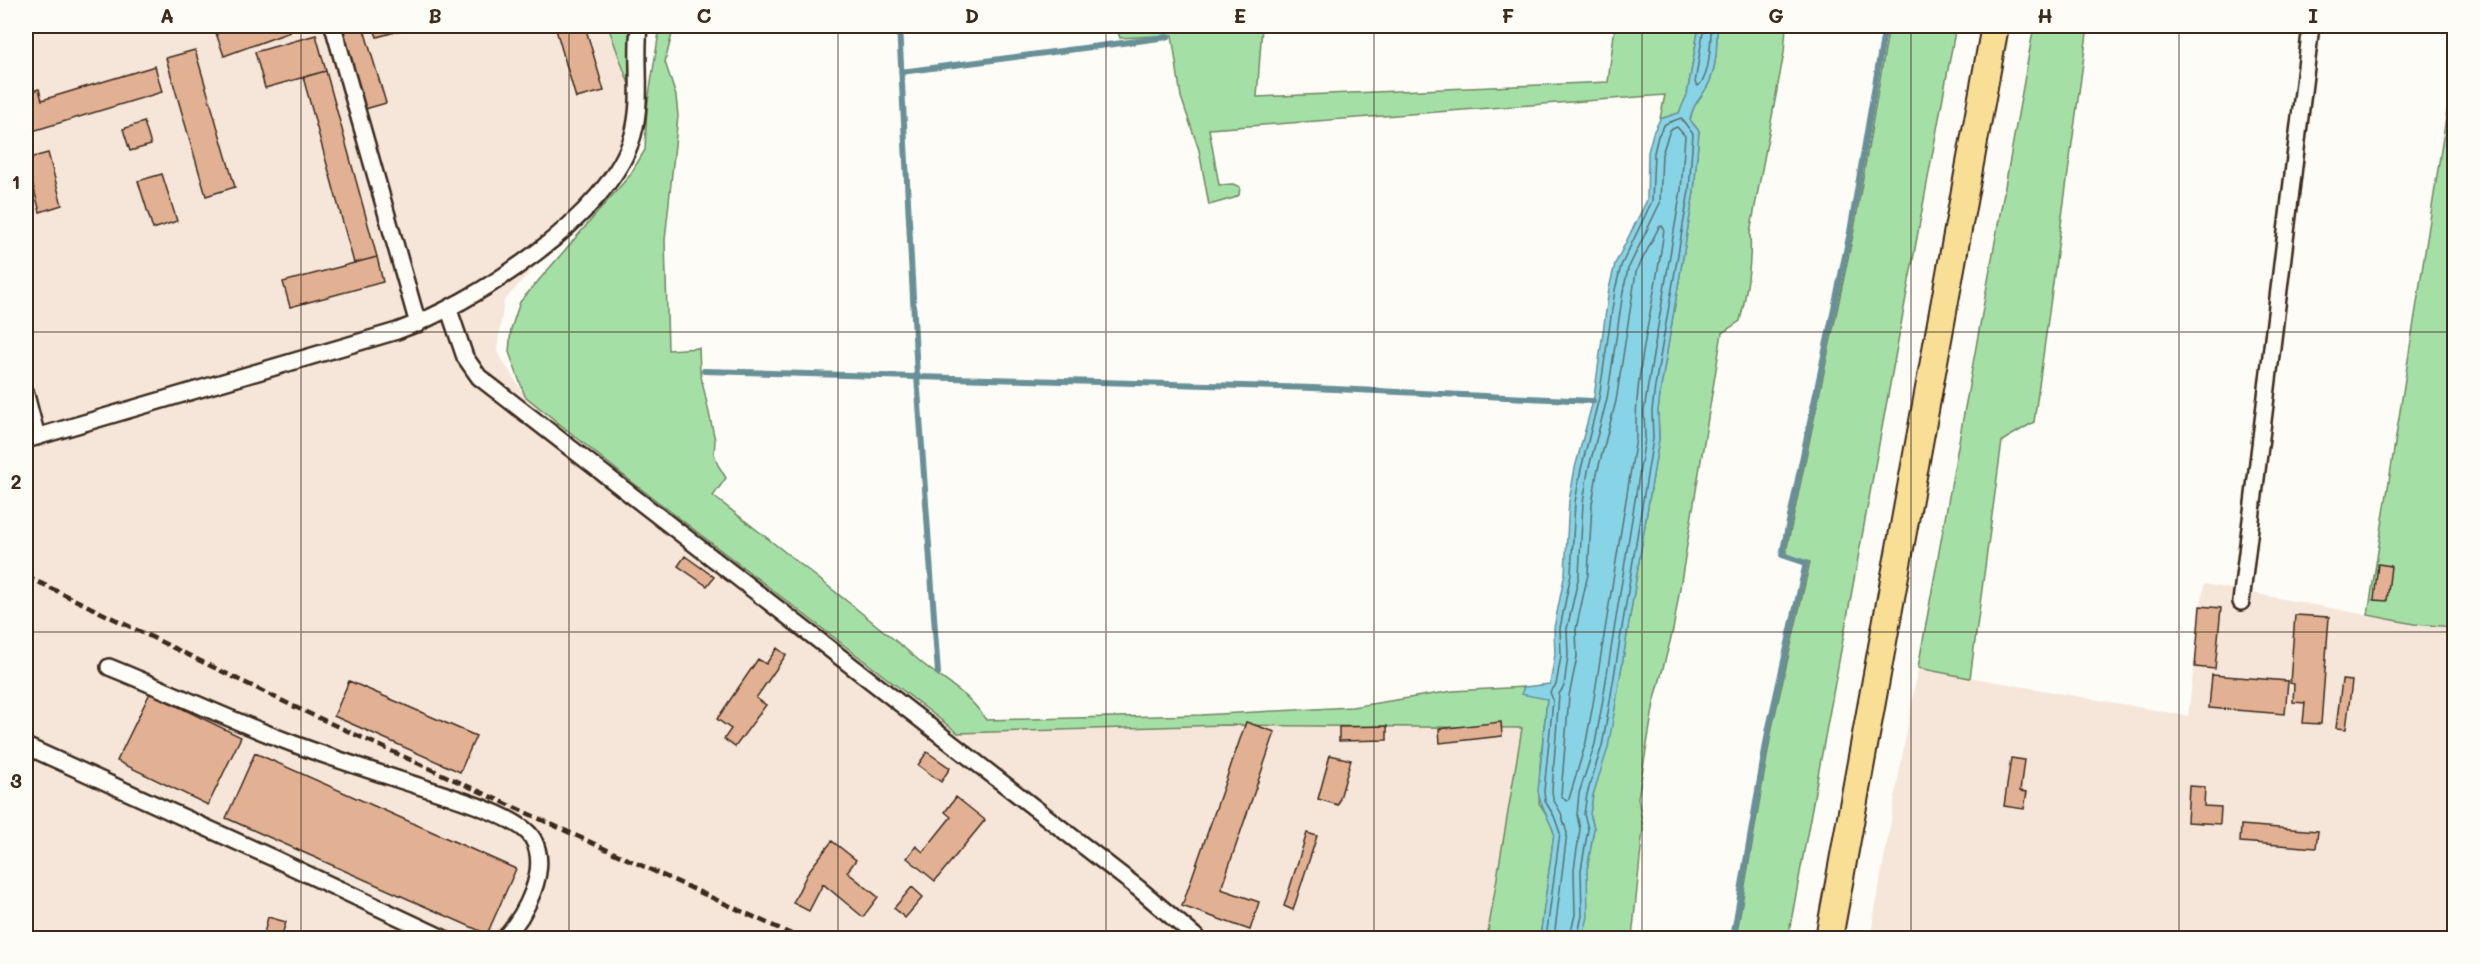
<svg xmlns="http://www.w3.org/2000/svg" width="2480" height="964" viewBox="0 0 2480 964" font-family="Mali,sans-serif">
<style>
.built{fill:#f5e6d9}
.green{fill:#a4e0a6;stroke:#708562;stroke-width:1.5}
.water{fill:#88d4e7;stroke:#699097;stroke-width:1.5}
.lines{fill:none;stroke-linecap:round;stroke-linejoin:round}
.shore{stroke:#5a6e6e;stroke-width:1.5}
.stream{stroke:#699097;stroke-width:6}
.building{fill:#e2b193;stroke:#3b2a1e;stroke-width:1.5}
.minor-casing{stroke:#3b2a1e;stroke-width:20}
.trunk-casing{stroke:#3b2a1e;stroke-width:30}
.minor{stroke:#fdfcf7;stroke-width:15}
.trunk{stroke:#f9df96;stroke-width:26}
.rail{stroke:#3b2a1e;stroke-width:4.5;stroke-dasharray:9 4.5;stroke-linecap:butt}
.grid{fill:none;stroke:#3b2a1e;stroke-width:1.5;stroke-opacity:0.55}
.neatline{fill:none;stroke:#3b2a1e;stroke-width:2}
.grid-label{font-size:20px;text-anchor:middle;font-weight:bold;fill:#3b2a1e}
</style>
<rect width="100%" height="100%" fill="#fdfcf7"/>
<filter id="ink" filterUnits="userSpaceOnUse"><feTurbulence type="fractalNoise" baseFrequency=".0167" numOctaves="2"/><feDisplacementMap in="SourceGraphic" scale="12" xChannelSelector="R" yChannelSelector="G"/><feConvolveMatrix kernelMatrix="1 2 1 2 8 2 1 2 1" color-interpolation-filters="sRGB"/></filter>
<g filter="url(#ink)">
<path class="built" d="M 26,26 L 608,26 L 639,112 L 623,168 L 504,301 L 497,351 L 525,396 L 958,733 L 1224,725 L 1522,728 L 1487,938 L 26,938 Z
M 2204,584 L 2414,624 L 2454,627 L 2454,817 L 2453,826 L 2454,827 L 2454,938 L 1870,938 L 1918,668 L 2188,716 Z"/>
<path class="green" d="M 608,26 L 633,26 L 639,112 Z
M 660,26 L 674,26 L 665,62 L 676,96 L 678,116 L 665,240 L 668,350 L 699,348 L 700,372 L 715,440 L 714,454 L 718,465 L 726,478 L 713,496 C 784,551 854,605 922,663 C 946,683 968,692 986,720 L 1201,715 L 1352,707 L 1453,691 L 1524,687 L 1522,694 L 1547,698 L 1540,766 L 1539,803 L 1549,818 L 1554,833 L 1540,938 L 1487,938 L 1522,728 L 1224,725 L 958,733 L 623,475 L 525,396 L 509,352 L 511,329 L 520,302 L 630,175 L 645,150 L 647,108 Z
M 1116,26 L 1262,26 L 1257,97 L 1608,82 L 1615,26 L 1699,26 L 1687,95 L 1679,113 L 1660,119 L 1665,95 L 1209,129 L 1219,185 L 1233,184 L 1240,187 L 1239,195 L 1234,198 L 1209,205 L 1199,150 L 1181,97 L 1172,35 L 1120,38 Z
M 1717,26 L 1786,26 L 1784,53 L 1750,233 C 1752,263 1747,292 1740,321 L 1722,333 L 1673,630 L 1654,703 L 1638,798 L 1643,829 L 1632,938 L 1583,938 L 1587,870 L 1594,828 L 1590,814 L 1593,795 L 1615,708 L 1659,439 L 1658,411 L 1661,387 L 1694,192 L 1699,131 L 1690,120 C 1693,103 1699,100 1707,87 C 1717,70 1717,44 1717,26 Z
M 1889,26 L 1956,26 L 1788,938 L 1736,938 L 1772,728 L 1810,562 L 1787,555 L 1786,552 L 1854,230 Z
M 2034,26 L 2088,26 L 2034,422 L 2002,441 L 1970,678 L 1918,668 Z
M 2454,67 L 2454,627 L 2414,624 L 2368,615 Z"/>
<path class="water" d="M 1699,26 L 1717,26 C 1717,44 1717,70 1707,87 C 1700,100 1693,103 1690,120 L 1699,131 L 1694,192 L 1661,387 L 1658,411 L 1659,439 L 1615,708 L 1608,748 L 1593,795 L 1590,814 L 1594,828 L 1587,870 L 1588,917 L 1583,938 L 1540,938 L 1554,833 C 1549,818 1540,806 1538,791 L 1547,699 L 1521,694 L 1524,687 L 1550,684 L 1555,655 L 1554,628 L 1565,573 L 1569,501 L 1575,468 L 1594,397 L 1609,289 L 1615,264 L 1647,200 L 1648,152 L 1653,133 L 1660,119 L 1679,113 L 1687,95 Z"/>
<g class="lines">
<path class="shore" d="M 1704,26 L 1695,83 L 1698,86 C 1710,78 1711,40 1711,26
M 1662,226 L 1664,229 C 1656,298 1634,368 1636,438 L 1593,704 L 1586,742 L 1569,799 L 1566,801 L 1561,795 L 1569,696 L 1577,657 L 1576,629 L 1588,574 L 1592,504 L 1597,473 L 1616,401 L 1636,272 L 1659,227 Z
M 1546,938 L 1560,833 L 1554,816 L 1545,801 L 1544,791 L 1553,700 L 1550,692 L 1556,685 L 1561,656 L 1560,628 L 1571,574 L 1575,502 L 1581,469 L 1599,398 L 1615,290 L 1621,266 L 1652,201 L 1654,153 L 1658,136 L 1665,124 L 1681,118 L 1693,134 L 1689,191 L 1655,386 L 1652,411 L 1653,439 L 1609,707 L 1602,746 L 1587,794 L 1584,814 L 1588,829 L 1581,870 L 1582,916 L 1577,938
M 1554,938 L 1567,833 L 1561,813 L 1553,799 L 1552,790 L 1559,694 L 1564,686 L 1568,656 L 1567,629 L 1579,575 L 1583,503 L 1588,471 L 1607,399 L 1623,292 L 1628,269 L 1660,203 L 1662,154 L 1670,130 L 1677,127 L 1685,136 L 1681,190 L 1648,385 L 1644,411 L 1645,438 L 1602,705 L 1595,744 L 1579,793 L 1577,815 L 1580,829 L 1574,869 L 1575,915 L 1569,938"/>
<path class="stream" d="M 899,26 L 917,376 L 938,673
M 901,72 L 1168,37
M 704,371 L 1313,388 L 1593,401
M 1733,938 L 1768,732 L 1806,563 L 1782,555 L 1850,232 L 1885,26"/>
</g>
<path class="building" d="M 238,26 L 288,26 L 290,32 L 224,56 L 216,33 Z
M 341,26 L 363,26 L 386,103 L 365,109 Z
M 373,26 L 416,26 L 377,37 Z
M 555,26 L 585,26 L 604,91 L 576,98 Z
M 316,35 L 326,71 L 265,88 L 255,52 Z
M 195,50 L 235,187 L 206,196 L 166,58 Z
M 155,66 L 162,92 L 26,133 L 26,93 L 39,89 L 42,100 Z
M 326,71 L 377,257 L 354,263 L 303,77 Z
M 144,122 L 151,145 L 130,151 L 123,129 Z
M 48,153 L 62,205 L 40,212 L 26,159 Z
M 162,174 L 177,221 L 153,229 L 138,181 Z
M 377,257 L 383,282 L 290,307 L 283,282 Z
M 685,556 L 714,577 L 707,586 L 678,566 Z
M 2378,564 L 2391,566 L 2387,601 L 2374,600 Z
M 2200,606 L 2221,608 L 2215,669 L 2195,667 Z
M 2295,615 L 2329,617 L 2321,724 L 2303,723 L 2305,703 L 2293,702 L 2294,684 L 2290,683 Z
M 777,648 L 786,655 L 756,698 L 766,705 L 735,747 L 724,739 L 731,729 L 717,719 L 758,659 L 766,664 Z
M 2212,675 L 2288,681 L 2285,714 L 2209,708 Z
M 2342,680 L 2352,681 L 2346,729 L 2336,728 Z
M 349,681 L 476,736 L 460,772 L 334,716 Z
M 150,693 L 241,737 L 208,805 L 117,761 Z
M 1246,722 L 1275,732 L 1221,889 L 1259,902 L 1250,930 L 1182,906 Z
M 1501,722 L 1502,736 L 1440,743 L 1439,729 Z
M 1387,726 L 1387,740 L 1339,741 L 1339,727 Z
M 927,752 L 950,768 L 941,782 L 918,765 Z
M 255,753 L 516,869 L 487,934 L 226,818 Z
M 1330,755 L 1351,760 L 1338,805 L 1318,799 Z
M 2011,758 L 2024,760 L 2020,791 L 2027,792 L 2024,809 L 2004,806 Z
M 2189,786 L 2205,787 L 2204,806 L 2221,807 L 2220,824 L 2187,822 Z
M 956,797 L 985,820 L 935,881 L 907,858 L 916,846 L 923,852 L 951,817 L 945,812 Z
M 2241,825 L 2318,831 L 2316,848 L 2240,842 Z
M 1307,833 L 1317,836 L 1293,910 L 1284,906 Z
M 832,841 L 856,860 L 847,872 L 878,897 L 863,917 L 823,884 L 809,911 L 793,903 L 808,872 Z
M 912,887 L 923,897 L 905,918 L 894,908 Z
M 268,917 L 286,922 L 281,938 L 263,938 Z"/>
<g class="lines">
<defs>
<path id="minor" d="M 333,26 L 418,324
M 449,310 L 465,357 L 479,377 L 1138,888 L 1197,938
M 26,395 L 37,437
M 26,440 L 397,331 C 472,305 611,216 633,135 C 643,99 635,62 639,26
M 2241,602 L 2311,26
M 109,667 C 171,692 232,721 294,744 C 345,763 398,779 449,796 C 470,803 523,820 533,839 C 550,870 525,916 504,938
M 26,746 L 273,858 L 443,938"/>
<path id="trunk" d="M 1829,938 L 1995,26"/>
</defs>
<use href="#minor" class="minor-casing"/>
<use href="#trunk" class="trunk-casing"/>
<use href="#minor" class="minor"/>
<use href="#trunk" class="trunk"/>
<path class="rail" d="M 26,576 L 295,707 L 800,938"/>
</g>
</g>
<path class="grid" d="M 301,26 L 301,938M 569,26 L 569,938M 838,26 L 838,938M 1106,26 L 1106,938M 1374,26 L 1374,938M 1642,26 L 1642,938M 1911,26 L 1911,938M 2179,26 L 2179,938M 26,332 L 2454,332M 26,632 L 2454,632"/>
<rect width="2480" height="964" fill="none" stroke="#fdfcf7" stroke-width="66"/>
<rect x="33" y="33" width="2414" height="898" class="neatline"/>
<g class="grid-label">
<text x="167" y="23">A</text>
<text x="435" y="23">B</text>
<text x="704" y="23">C</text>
<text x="972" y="23">D</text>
<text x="1240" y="23">E</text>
<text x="1508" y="23">F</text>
<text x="1776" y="23">G</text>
<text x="2045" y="23">H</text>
<text x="2313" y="23">I</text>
<text x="16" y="189">1</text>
<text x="16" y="489">2</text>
<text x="16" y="788">3</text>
</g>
</svg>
